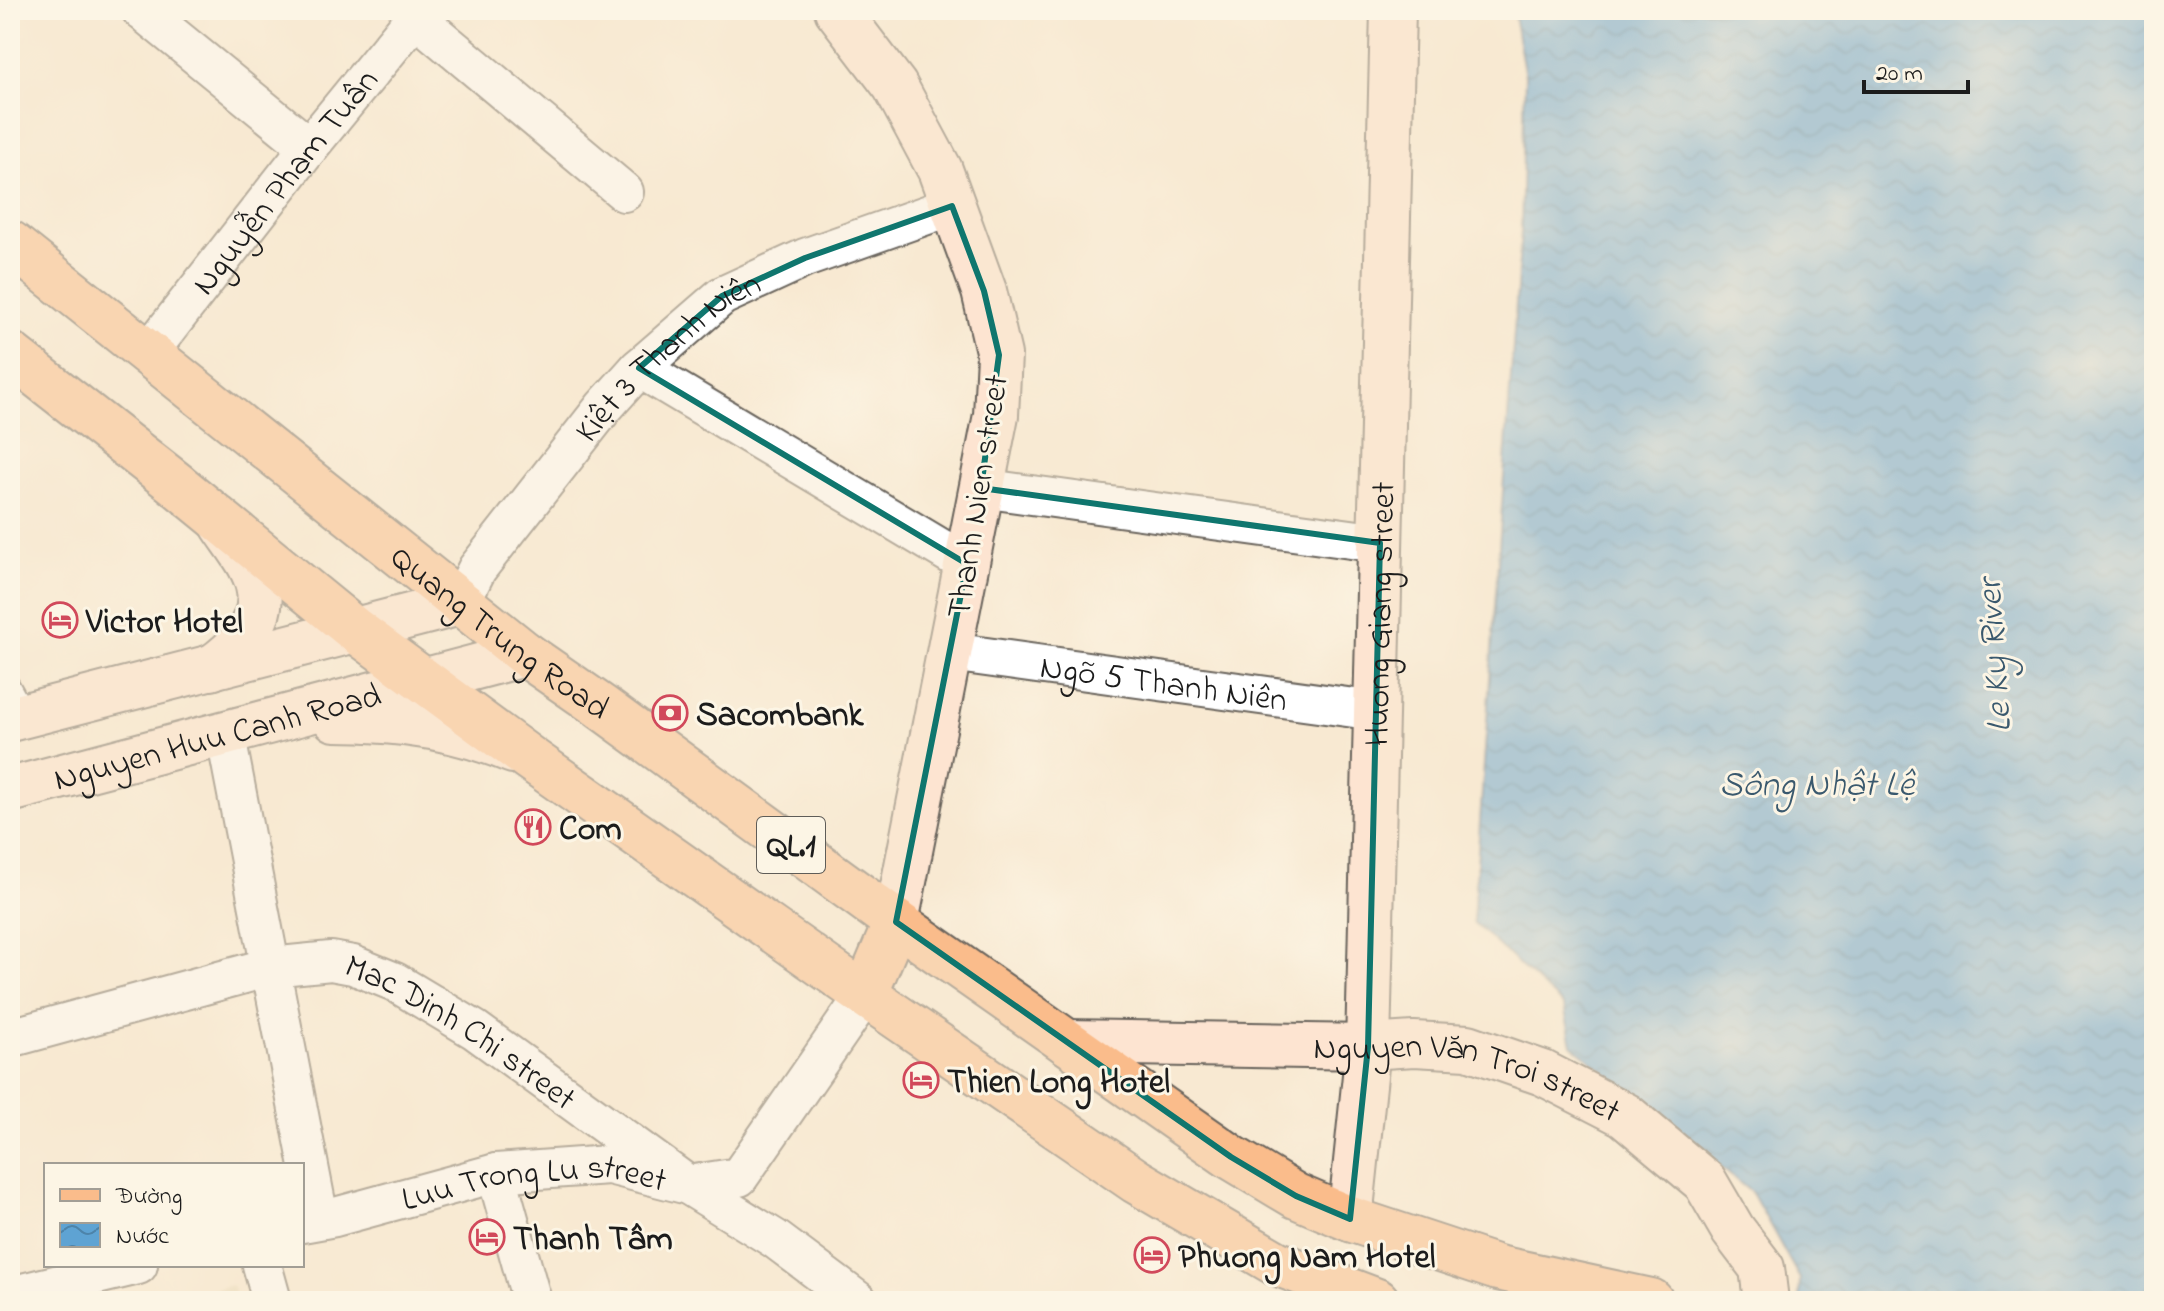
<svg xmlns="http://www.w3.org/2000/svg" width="2164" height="1311" viewBox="0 0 2164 1311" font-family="'Indie Flower',sans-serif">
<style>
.built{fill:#e7daba}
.water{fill:url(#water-waves);stroke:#3d6078;stroke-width:2}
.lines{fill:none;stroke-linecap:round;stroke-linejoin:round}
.lane-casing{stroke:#69645c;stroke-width:22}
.street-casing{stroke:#69645c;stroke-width:42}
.secondary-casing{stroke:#69645c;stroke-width:48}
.primary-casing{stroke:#69645c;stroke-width:48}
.lane{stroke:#fff;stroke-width:18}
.street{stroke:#fff;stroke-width:38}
.secondary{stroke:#fde4d1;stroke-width:44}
.primary{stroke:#fabc8b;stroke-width:44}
.marked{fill:none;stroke:#0f766e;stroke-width:6;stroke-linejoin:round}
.labels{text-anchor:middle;stroke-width:6;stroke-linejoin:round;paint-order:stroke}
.shield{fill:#fcf5e5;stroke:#5f5d58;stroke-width:2}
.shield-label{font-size:32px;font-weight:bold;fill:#1c1c1c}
.street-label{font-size:34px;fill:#1c1c1c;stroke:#fcf5e5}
.poi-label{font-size:34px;font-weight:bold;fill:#1c1c1c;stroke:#fcf5e5;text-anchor:start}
.water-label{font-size:36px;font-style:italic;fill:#3a596e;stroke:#fcf5e5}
</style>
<defs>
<pattern id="water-waves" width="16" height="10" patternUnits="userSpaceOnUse" patternTransform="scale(2)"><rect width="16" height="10" fill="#5ea3d3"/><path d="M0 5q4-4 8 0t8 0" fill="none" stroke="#4d84aa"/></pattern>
</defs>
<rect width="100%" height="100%" fill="#fcf5e5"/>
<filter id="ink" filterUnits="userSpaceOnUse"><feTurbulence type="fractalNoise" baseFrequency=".0125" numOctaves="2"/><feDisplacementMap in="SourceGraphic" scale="16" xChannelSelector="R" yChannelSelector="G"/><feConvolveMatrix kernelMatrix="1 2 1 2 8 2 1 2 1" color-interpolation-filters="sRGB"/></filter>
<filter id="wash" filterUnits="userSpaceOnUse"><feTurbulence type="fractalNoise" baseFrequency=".006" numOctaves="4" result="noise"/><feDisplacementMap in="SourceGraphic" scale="32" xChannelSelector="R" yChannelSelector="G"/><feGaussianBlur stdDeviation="1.8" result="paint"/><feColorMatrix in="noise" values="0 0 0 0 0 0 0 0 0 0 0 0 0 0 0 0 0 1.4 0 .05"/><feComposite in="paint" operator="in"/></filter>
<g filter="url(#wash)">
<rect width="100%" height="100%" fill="#f8e9d2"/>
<path class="built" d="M 232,1285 L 237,1301 L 170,1301 Z"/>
<path class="water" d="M 1513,10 L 2154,10 L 2154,1301 L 1799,1301 L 1800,1279 L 1752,1193 L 1572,1045 L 1564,1006 L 1473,922 L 1521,231 L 1525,76 Z"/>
</g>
<g filter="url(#ink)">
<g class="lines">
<defs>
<path id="lane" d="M 10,685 L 26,714"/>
<g id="street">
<path d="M 141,10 L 309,147"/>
<path d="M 415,17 L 624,192"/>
<path id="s1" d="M 149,352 L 309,147 L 421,10"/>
<path d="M 639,368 L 967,564"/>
<path d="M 981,488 L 1380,543"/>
<path id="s2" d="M 460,603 L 477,569 L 604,407 L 639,368 L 722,296 L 805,258 L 952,206"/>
<path id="s3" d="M 950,652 L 1376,711"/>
<path d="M 225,732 L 319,1218"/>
<path id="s4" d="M 10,1038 L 270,967 L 331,961 L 353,965 L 395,982 L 475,1030 L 688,1185 L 775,1239 L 858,1301"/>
<path d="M 496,1173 L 532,1301"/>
<path id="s5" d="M 302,1223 L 335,1217 L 496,1173 L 609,1165 L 688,1185 L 739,1177 L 865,995"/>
<path d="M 262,1265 L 272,1301"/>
<path d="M 10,1296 L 138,1265"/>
</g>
<g id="secondary">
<path d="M 837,10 L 895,86 L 940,170 L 984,291 L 999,355 L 996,415 L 896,922"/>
<path d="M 211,668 C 235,652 264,623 259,591 C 256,567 236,545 223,525"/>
<path d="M 10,719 L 460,603"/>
<path d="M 335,719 C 396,719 457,727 513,751"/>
<path id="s6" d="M 10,790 L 525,654"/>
<path id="s7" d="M 1067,1042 L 1368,1047 L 1414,1044 L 1468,1047 L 1543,1073 L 1625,1115 L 1705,1182 L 1733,1230 L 1762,1268 L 1766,1301"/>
<path id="s8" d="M 1350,1219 L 1368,1047 L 1393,10"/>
</g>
<g id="primary">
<path id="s9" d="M 10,243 L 525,654 L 600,706 L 896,922 L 1231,1157 L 1296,1196 L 1350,1219 L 1498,1268 L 1651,1301"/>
<path d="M 10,354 L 175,483 L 355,630 L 529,758 L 865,995 L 1136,1181 L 1276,1263 L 1377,1301"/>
<path d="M 865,995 L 896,922"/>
</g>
</defs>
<use href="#lane" class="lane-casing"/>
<use href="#street" class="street-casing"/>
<use href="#secondary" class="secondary-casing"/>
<use href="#primary" class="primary-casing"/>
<use href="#lane" class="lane"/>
<use href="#street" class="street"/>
<use href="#secondary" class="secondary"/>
<use href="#primary" class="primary"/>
</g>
</g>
<path d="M0 0H2164V1311H0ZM 952,206 L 984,291 L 999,355 L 981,488 L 1380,543 L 1368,1047 L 1350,1219 L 1296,1196 L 1231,1157 L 896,922 L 967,564 L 639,368 L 722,296 L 805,258 Z" fill="#f8e9d2" fill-opacity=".55" fill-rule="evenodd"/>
<path class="marked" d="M 952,206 L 984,291 L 999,355 L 981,488 L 1380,543 L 1368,1047 L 1350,1219 L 1296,1196 L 1231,1157 L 896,922 L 967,564 L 639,368 L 722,296 L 805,258 Z"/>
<defs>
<symbol id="hotel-ring" viewBox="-11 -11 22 22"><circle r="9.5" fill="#fcf5e5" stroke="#d1495b" stroke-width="1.5"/><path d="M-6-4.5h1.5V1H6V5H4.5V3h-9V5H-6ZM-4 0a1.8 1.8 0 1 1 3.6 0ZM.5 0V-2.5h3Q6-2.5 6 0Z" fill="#d1495b"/></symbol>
<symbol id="bank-ring" viewBox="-11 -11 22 22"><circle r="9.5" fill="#fcf5e5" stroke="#d1495b" stroke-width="1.5"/><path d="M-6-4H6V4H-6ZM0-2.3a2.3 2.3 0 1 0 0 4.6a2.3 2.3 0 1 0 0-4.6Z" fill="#d1495b"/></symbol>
<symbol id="restaurant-ring" viewBox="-11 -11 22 22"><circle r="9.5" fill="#fcf5e5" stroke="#d1495b" stroke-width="1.5"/><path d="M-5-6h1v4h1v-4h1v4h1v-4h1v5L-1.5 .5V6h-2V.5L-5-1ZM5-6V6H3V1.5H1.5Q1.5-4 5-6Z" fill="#d1495b"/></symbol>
</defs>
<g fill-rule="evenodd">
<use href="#hotel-ring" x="40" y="600" width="40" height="40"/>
<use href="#bank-ring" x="650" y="693" width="40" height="40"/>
<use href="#restaurant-ring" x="513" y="807" width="40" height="40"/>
<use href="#hotel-ring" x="901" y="1060" width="40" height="40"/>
<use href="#hotel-ring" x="467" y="1217" width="40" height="40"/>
<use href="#hotel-ring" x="1132" y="1235" width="40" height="40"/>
</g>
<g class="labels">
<rect class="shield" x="757" y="817" width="68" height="56" rx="6"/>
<g class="shield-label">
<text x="791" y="856">QL.1</text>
</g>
<g class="street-label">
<text dy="12" stroke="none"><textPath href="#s1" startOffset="218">Nguyễn Phạm Tuân</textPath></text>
<text dy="12" stroke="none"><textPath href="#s2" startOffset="326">Kiệt 3 Thanh Niên</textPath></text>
<text transform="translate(976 496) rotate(-81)" y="12">Thanh Nien street</text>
<text dy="12" stroke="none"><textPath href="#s8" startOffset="606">Huong Giang street</textPath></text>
<text dy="12" stroke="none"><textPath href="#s9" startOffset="626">Quang Trung Road</textPath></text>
<text dy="12" stroke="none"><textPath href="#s3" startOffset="216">Ngõ 5 Thanh Niên</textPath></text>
<text dy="12" stroke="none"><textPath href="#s6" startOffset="214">Nguyen Huu Canh Road</textPath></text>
<text dy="12" stroke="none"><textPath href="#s4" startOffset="480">Mac Dinh Chi street</textPath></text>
<text dy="12" stroke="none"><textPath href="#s7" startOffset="406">Nguyen Văn Troi street</textPath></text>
<text dy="12" stroke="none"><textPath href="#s5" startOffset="238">Luu Trong Lu street</textPath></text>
</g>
<g class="poi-label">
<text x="86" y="632">Victor Hotel</text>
<text x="696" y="725">Sacombank</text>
<text x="559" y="839">Com</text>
<text x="947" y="1092">Thien Long Hotel</text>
<text x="513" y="1249">Thanh Tâm</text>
<text x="1178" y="1267">Phuong Nam Hotel</text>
</g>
<g class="water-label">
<text transform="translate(1992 656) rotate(-94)" y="13">Le Ky River</text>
<text x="1818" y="795">Sông Nhật Lệ</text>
</g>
</g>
<rect width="2164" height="1311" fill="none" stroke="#fcf5e5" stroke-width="40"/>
<rect x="44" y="1163" width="260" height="104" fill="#fcf5e5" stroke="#a29e95" stroke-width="2"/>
<rect x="60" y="1189" width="40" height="12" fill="#fabc8b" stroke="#a29e95" stroke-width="2"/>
<text x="116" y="1203" font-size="24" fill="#1c1c1c">Đường</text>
<rect x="60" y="1223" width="40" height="24" fill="url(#water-waves)" stroke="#a29e95" stroke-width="2"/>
<text x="116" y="1243" font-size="24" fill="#1c1c1c">Nước</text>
<path d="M1864 80v12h104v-12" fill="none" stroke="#1c1c1c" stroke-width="4"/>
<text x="1876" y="80" font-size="24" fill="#1c1c1c" stroke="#fcf5e5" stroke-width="6" paint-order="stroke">20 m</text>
</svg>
